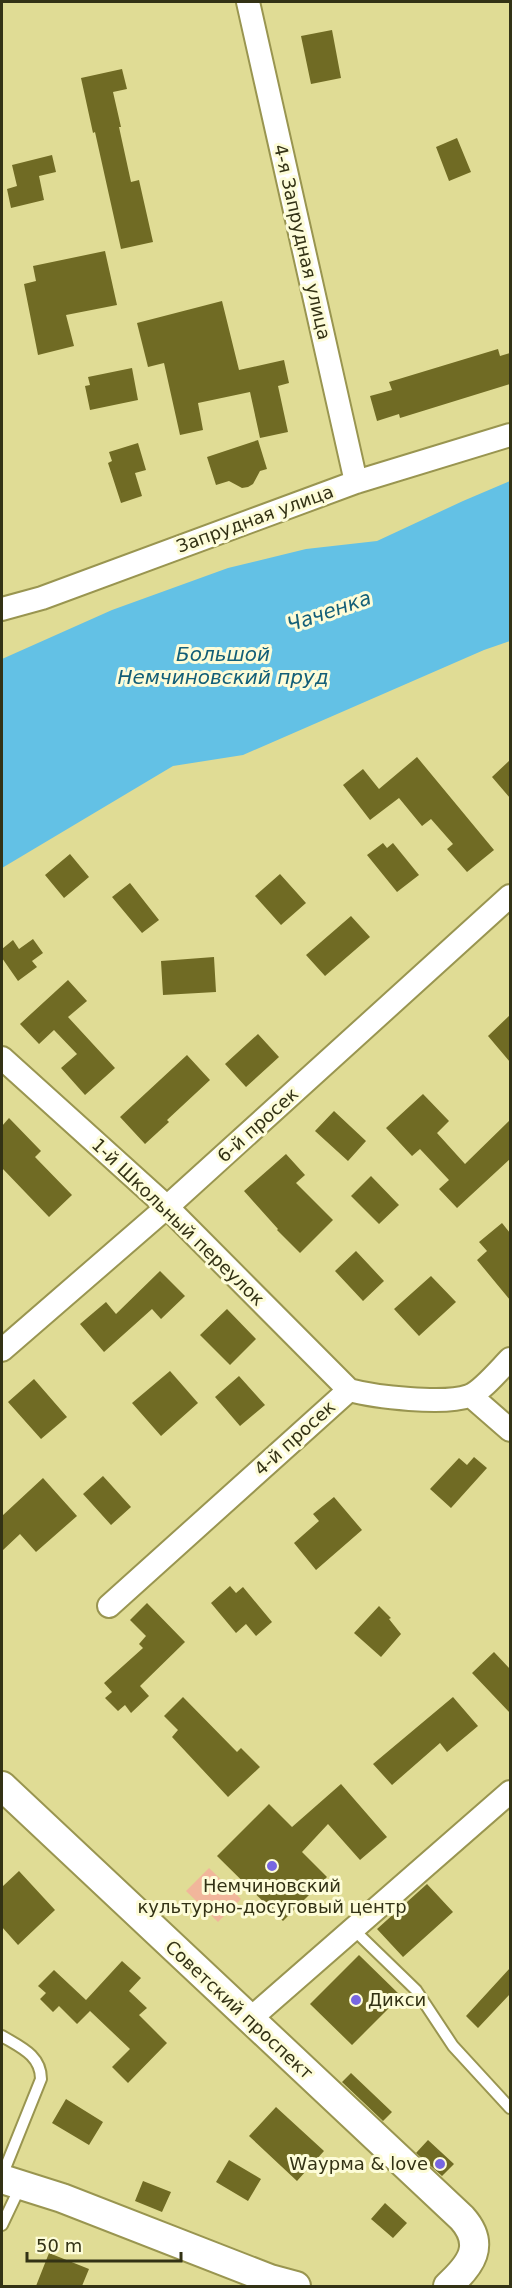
<svg xmlns="http://www.w3.org/2000/svg" width="512" height="2288" viewBox="0 0 512 2288" font-family="'DejaVu Sans',sans-serif">
<style>
.green{fill:#f1b69b}
.water{fill:#63c1e5}
.building{fill:#706b24}
.lines{fill:none;stroke-linecap:round;stroke-linejoin:round}
.service-casing{stroke:#999550;stroke-width:14}
.minor-casing{stroke:#999550;stroke-width:26}
.tertiary-casing{stroke:#999550;stroke-width:32}
.service{stroke:#fff;stroke-width:10}
.minor{stroke:#fff;stroke-width:22}
.tertiary{stroke:#fff;stroke-width:28}
.poi-dot{fill:#7766e1;stroke:#fdfcd8;stroke-width:2}
.labels{text-anchor:middle;stroke-width:6;stroke-linejoin:round;paint-order:stroke}
.street-label{font-size:18px;fill:#333215;stroke:#fdfcd8}
.poi-label{font-size:18px;fill:#333215;stroke:#fdfcd8}
.water-label{font-size:20px;font-style:italic;fill:#125e77;stroke:#fdfcd8}
</style>
<rect width="100%" height="100%" fill="#e0dc95"/>
<path class="green" d="M 209,1868 L 241,1899 L 218,1922 L 186,1891 Z"/>
<path class="water" d="M 510,481 L 510,641 L 484,650 L 243,755 L 173,766 L 2,868 L 2,659 L 112,610 L 228,568 L 306,549 L 377,541 L 463,501 Z"/>
<path class="building" d="M 332,30 L 341,78 L 311,84 L 301,36 Z
M 122,69 L 127,89 L 113,92 L 121,127 L 119,127 L 131,182 L 139,180 L 153,242 L 121,249 L 95,132 L 93,133 L 81,78 Z
M 457,138 L 471,172 L 449,181 L 436,147 Z
M 52,155 L 56,172 L 39,176 L 44,200 L 11,208 L 7,189 L 17,186 L 12,165 Z
M 105,251 L 117,305 L 66,315 L 74,346 L 38,355 L 24,284 L 36,281 L 33,266 Z
M 222,301 L 239,370 L 284,360 L 289,383 L 278,386 L 288,432 L 260,438 L 250,392 L 198,403 L 203,430 L 180,435 L 164,363 L 148,367 L 137,323 Z
M 498,349 L 500,356 L 510,353 L 510,384 L 400,418 L 399,414 L 377,421 L 370,396 L 392,390 L 389,382 Z
M 132,368 L 138,400 L 90,410 L 85,386 L 90,385 L 88,377 Z
M 258,440 L 267,469 L 260,471 L 253,484 L 248,487 L 242,488 L 229,481 L 216,485 L 207,457 Z
M 138,443 L 146,470 L 135,473 L 142,496 L 121,503 L 108,463 L 112,461 L 109,452 Z
M 417,757 L 494,850 L 467,872 L 447,849 L 453,844 L 431,819 L 422,826 L 399,798 L 370,820 L 343,785 L 363,769 L 379,789 Z
M 510,760 L 510,798 L 492,777 Z
M 383,843 L 387,848 L 393,843 L 419,875 L 397,892 L 367,855 Z
M 70,854 L 89,877 L 64,898 L 45,875 Z
M 280,874 L 306,903 L 281,925 L 255,896 Z
M 130,883 L 159,920 L 142,933 L 112,897 Z
M 351,916 L 370,937 L 325,976 L 306,955 Z
M 33,939 L 43,953 L 32,961 L 37,967 L 18,981 L 2,958 L 2,949 L 13,940 L 19,949 Z
M 214,957 L 216,992 L 163,995 L 161,961 Z
M 68,980 L 87,1001 L 68,1017 L 115,1068 L 85,1095 L 61,1068 L 77,1054 L 54,1030 L 39,1044 L 20,1024 Z
M 510,1015 L 510,1062 L 488,1036 Z
M 258,1034 L 279,1057 L 246,1087 L 225,1064 Z
M 187,1055 L 210,1080 L 167,1120 L 169,1122 L 145,1144 L 120,1117 Z
M 423,1094 L 449,1121 L 437,1133 L 465,1164 L 510,1120 L 510,1159 L 457,1208 L 439,1189 L 449,1180 L 420,1149 L 412,1156 L 386,1128 Z
M 334,1111 L 366,1141 L 348,1161 L 315,1131 Z
M 9,1118 L 41,1151 L 35,1157 L 72,1195 L 49,1217 L 2,1168 L 2,1126 Z
M 286,1154 L 305,1175 L 296,1183 L 333,1220 L 300,1253 L 277,1230 L 278,1229 L 244,1191 Z
M 371,1176 L 399,1205 L 379,1224 L 351,1196 Z
M 502,1223 L 510,1233 L 510,1300 L 477,1260 L 487,1251 L 479,1242 Z
M 356,1251 L 384,1281 L 363,1301 L 335,1271 Z
M 160,1271 L 185,1296 L 161,1319 L 152,1309 L 104,1352 L 80,1324 L 106,1302 L 116,1314 Z
M 431,1276 L 456,1302 L 419,1336 L 394,1309 Z
M 227,1309 L 256,1339 L 230,1365 L 200,1335 Z
M 170,1371 L 198,1403 L 161,1436 L 132,1403 Z
M 239,1376 L 265,1405 L 240,1426 L 215,1397 Z
M 34,1379 L 67,1417 L 41,1439 L 8,1402 Z
M 474,1457 L 487,1468 L 451,1508 L 430,1489 L 459,1458 L 467,1465 Z
M 103,1476 L 131,1507 L 111,1525 L 83,1494 Z
M 43,1478 L 77,1516 L 36,1552 L 20,1534 L 2,1551 L 2,1516 Z
M 334,1497 L 362,1530 L 316,1570 L 294,1543 L 319,1521 L 313,1514 Z
M 230,1586 L 236,1593 L 243,1587 L 272,1622 L 256,1636 L 246,1624 L 236,1633 L 211,1603 Z
M 147,1603 L 185,1642 L 140,1686 L 149,1696 L 131,1713 L 125,1705 L 118,1711 L 105,1698 L 112,1692 L 104,1683 L 143,1648 L 139,1644 L 146,1636 L 130,1620 Z
M 379,1606 L 391,1618 L 389,1619 L 401,1634 L 381,1657 L 354,1633 Z
M 494,1652 L 510,1669 L 510,1713 L 472,1673 Z
M 183,1697 L 237,1752 L 241,1748 L 260,1767 L 228,1797 L 172,1737 L 178,1730 L 164,1716 Z
M 453,1697 L 478,1726 L 447,1752 L 440,1743 L 392,1785 L 373,1764 Z
M 341,1784 L 387,1837 L 360,1860 L 328,1824 L 302,1852 L 327,1877 L 283,1921 L 217,1856 L 269,1804 L 292,1827 Z
M 19,1871 L 55,1910 L 18,1945 L 2,1927 L 2,1887 Z
M 427,1884 L 453,1912 L 403,1957 L 377,1929 Z
M 359,1955 L 401,1996 L 352,2045 L 310,2004 Z
M 122,1961 L 141,1978 L 129,1991 L 147,2008 L 139,2015 L 167,2043 L 128,2083 L 112,2067 L 130,2049 L 90,2011 L 77,2024 L 59,2006 L 53,2012 L 40,1999 L 46,1993 L 38,1986 L 54,1970 L 86,2000 Z
M 510,1968 L 510,1994 L 478,2028 L 466,2016 Z
M 351,2073 L 392,2112 L 383,2121 L 342,2082 Z
M 66,2099 L 103,2122 L 89,2145 L 52,2123 Z
M 276,2107 L 324,2151 L 297,2181 L 249,2136 Z
M 428,2140 L 454,2164 L 442,2176 L 416,2153 Z
M 229,2160 L 261,2179 L 248,2201 L 216,2182 Z
M 143,2181 L 171,2192 L 162,2212 L 135,2201 Z
M 385,2203 L 407,2223 L 393,2238 L 371,2219 Z
M 49,2253 L 89,2269 L 82,2286 L 36,2286 Z"/>
<g class="lines">
<defs>
<path id="service" d="M 353,1929 L 416,1990 L 453,2046 L 510,2108
M 2,2036 C 20,2047 41,2055 41,2079 L 2,2176
M 2,2225 L 21,2185"/>
<path id="minor" d="M 248,2 L 356,482
M 2,609 L 42,598 L 356,482 L 510,435
M 2,1058 L 167,1207 L 349,1390
M 2,1350 L 167,1207 L 510,896
M 471,1396 L 510,1430
M 109,1606 L 349,1390 C 375,1397 444,1405 469,1396 C 481,1392 501,1368 510,1359
M 249,2020 L 510,1792"/>
<path id="tertiary" d="M 2,1786 L 462,2218 C 486,2245 471,2265 448,2286
M 2,2179 L 62,2198 L 270,2279 L 296,2286"/>
</defs>
<use href="#service" class="service-casing"/>
<use href="#minor" class="minor-casing"/>
<use href="#tertiary" class="tertiary-casing"/>
<use href="#service" class="service"/>
<use href="#minor" class="minor"/>
<use href="#tertiary" class="tertiary"/>
</g>
<g class="poi-dot">
<circle cx="272" cy="1866" r="6"/>
<circle cx="356" cy="2000" r="6"/>
<circle cx="440" cy="2164" r="6"/>
</g>
<g class="labels">
<g class="street-label">
<text transform="translate(302 242) rotate(77)" y="6">4-я Запрудная улица</text>
<text transform="translate(255 519) rotate(-20)" y="6">Запрудная улица</text>
<text transform="translate(258 1125) rotate(-42)" y="6">6-й просек</text>
<text transform="translate(178 1222) rotate(44)" y="6">1-й Школьный переулок</text>
<text transform="translate(295 1438) rotate(-42)" y="6">4-й просек</text>
<text transform="translate(239 2010) rotate(43)" y="6">Советский проспект</text>
</g>
<g class="poi-label">
<text x="272" y="1892">Немчиновский<tspan x="272" dy="21">культурно-досуговый центр</tspan></text>
<text x="368" y="2006" text-anchor="start">Дикси</text>
<text x="428" y="2170" text-anchor="end">Wаурма &amp; love</text>
</g>
<g class="water-label">
<text transform="translate(329 611) rotate(-19)" y="7">Чаченка</text>
<text x="223" y="661">Большой<tspan x="223" dy="23">Немчиновский пруд</tspan></text>
</g>
</g>
<rect width="512" height="2288" fill="none" stroke="#333215" stroke-width="6"/>
<path d="M27 2252v9h154v-9" fill="none" stroke="#333215" stroke-width="3"/>
<text x="36" y="2252" font-size="18" fill="#333215" stroke="#fdfcd8" stroke-width="4.5" paint-order="stroke">50 m</text>
</svg>
